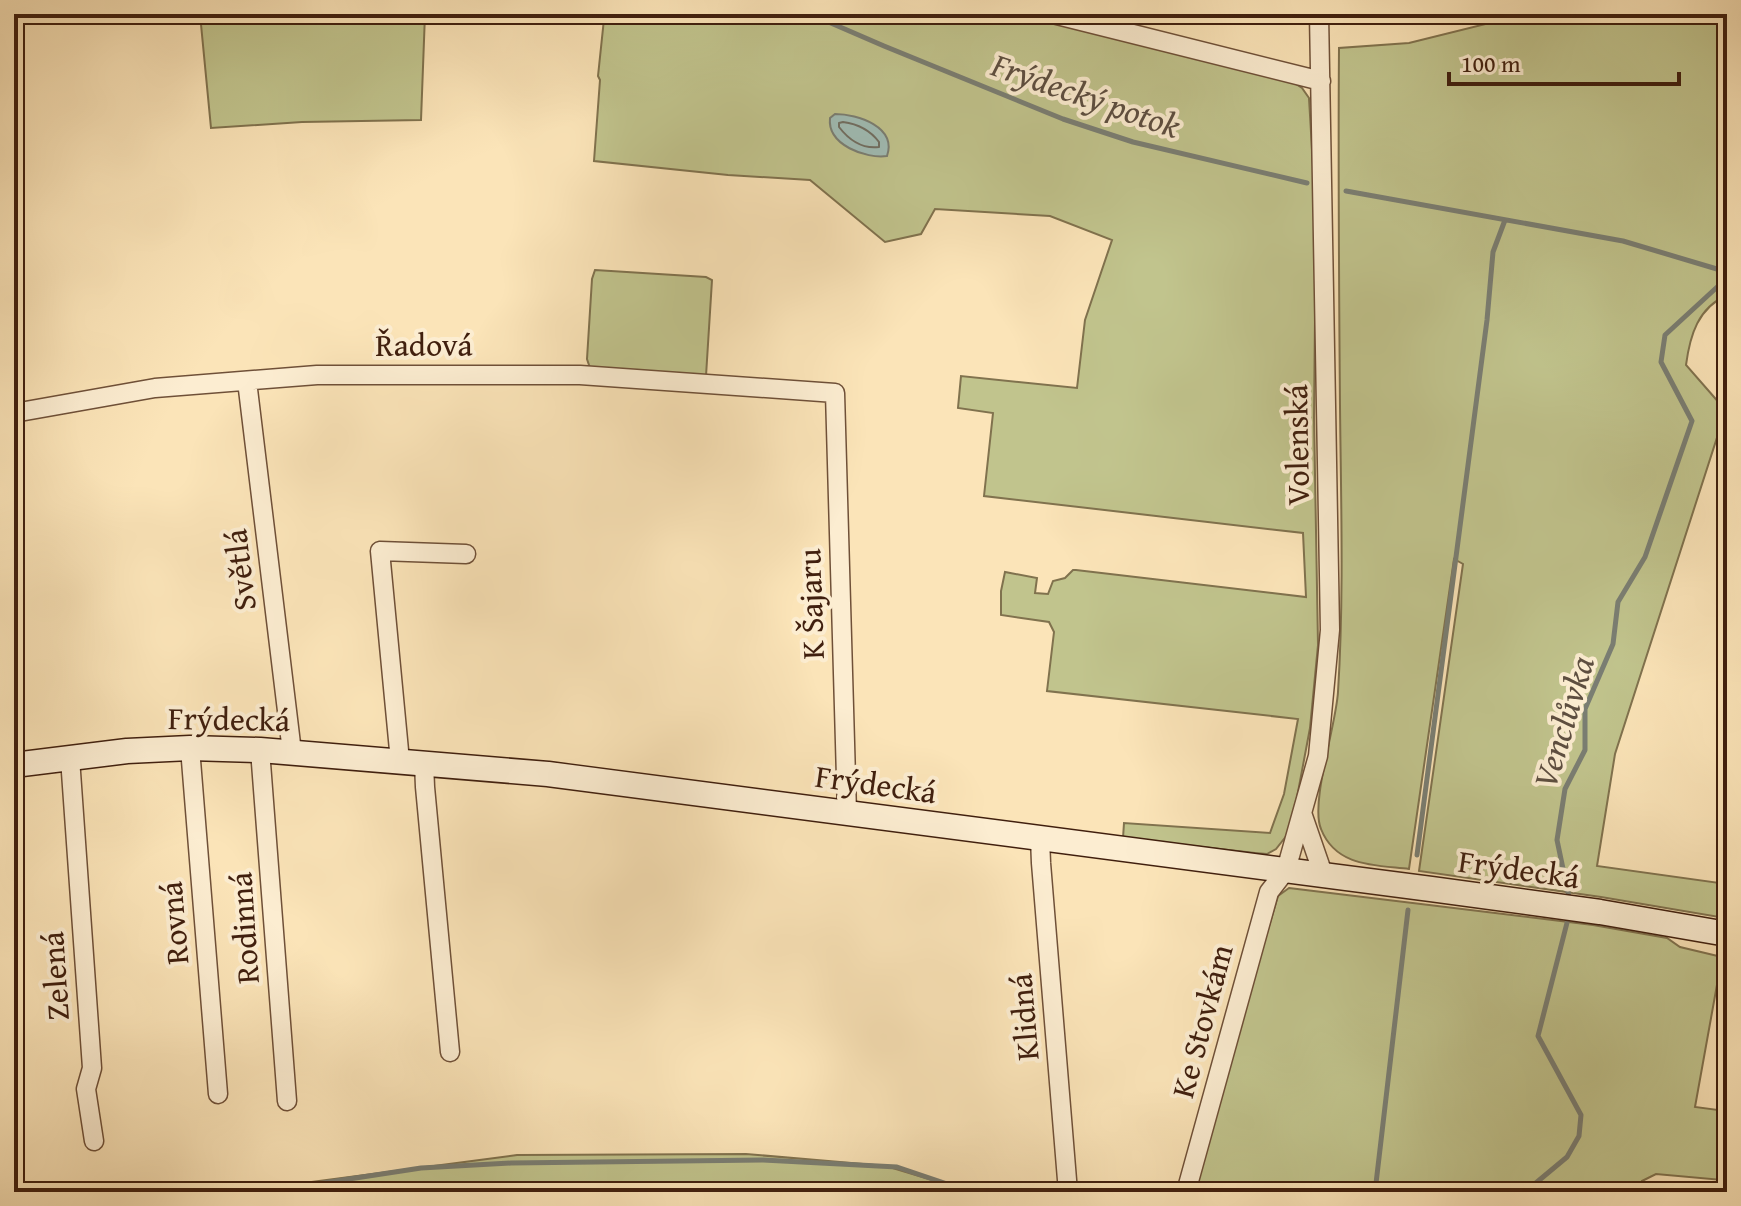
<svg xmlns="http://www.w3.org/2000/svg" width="1741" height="1206" viewBox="0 0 1741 1206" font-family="'Gentium Book Plus',serif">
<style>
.green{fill:#c1c48d;stroke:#80724e;stroke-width:2}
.water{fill:#a0bdb6;stroke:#7a7e73;stroke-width:2}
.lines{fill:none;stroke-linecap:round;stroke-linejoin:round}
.shore{stroke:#706e62;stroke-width:2}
.stream{stroke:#7a7e73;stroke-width:5}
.minor-casing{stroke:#6f5038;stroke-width:21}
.secondary-casing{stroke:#401f0e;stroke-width:27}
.minor{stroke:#fcedd1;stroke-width:18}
.secondary{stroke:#fcedd1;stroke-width:24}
.labels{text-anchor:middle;stroke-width:8;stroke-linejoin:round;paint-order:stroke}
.street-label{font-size:32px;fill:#401f0e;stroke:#fcedd1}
.water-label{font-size:34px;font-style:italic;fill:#5d4e40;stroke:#fcedd1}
</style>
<rect width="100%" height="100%" fill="#fbe4b8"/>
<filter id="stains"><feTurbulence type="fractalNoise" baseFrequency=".0025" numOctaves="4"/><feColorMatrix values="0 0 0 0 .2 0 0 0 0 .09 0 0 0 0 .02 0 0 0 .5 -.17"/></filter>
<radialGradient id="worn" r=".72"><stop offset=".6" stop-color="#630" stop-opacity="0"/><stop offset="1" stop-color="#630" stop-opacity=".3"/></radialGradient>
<path class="green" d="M 200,14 L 425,14 L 421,120 L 302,122 L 211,128 Z
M 608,14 L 1025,14 L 1293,82 L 1302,88 L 1309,98 L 1316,218 L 1314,417 L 1318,645 L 1310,728 L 1295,808 L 1287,835 L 1276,849 L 1267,854 L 1255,853 L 1123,838 L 1124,823 L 1270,833 L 1284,794 L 1298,719 L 1047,691 L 1054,632 L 1049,622 L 1001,615 L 1001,591 L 1005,572 L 1037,578 L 1035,593 L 1048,594 L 1053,581 L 1065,578 L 1073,570 L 1076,570 L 1306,597 L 1303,533 L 984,496 L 993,413 L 958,408 L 961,376 L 1077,388 L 1085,320 L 1112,240 L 1050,216 L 935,209 L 921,234 L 885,242 L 810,180 L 728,175 L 594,161 L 600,80 L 598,76 L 604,19 Z
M 1526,14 L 1727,14 L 1727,295 C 1698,308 1690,335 1686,365 L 1721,405 L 1722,422 L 1615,754 L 1597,866 L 1727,884 L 1727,911 L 1719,917 L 1601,897 L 1419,871 L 1463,564 L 1454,559 L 1409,869 C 1375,865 1336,867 1321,829 C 1310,803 1336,726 1338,692 C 1344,597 1341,502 1340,407 C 1339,287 1338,168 1339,48 L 1409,43 Z
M 595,270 L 706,277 L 712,280 L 706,376 L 590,368 L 587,359 L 592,279 Z
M 1289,888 L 1593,925 L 1667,938 L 1680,947 L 1722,957 L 1695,1107 L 1726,1111 L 1722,1180 L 1656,1174 L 1642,1181 L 1641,1192 L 1194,1192 L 1235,1040 L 1278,896 Z
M 746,1154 L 886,1166 L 972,1192 L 783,1192 L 724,1188 L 532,1192 L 236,1192 L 517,1155 Z"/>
<path class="water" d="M 835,114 C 858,114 897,127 887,156 C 866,159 827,145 830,118 Z"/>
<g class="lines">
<path class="shore" d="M 843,122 C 858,124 870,130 879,142 L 879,147 C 863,149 849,140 839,127 L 839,123 Z"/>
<path class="stream" d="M 810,14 L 884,46 L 1063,119 L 1133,142 L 1307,183
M 1346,191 L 1623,241 L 1727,272
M 1417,855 L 1487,320 L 1493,252 L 1505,220
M 1570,902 L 1557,840 L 1565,789 L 1585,750 L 1585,709 L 1613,644 L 1618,602 L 1645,557 L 1692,421 L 1661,362 L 1665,335 L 1727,278
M 245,1192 L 277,1190 L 421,1168 L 511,1163 L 763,1160 L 897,1167 L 971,1192
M 1375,1192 L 1408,910
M 1525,1192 L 1567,1157 L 1579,1136 L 1581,1115 L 1538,1036 L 1569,915"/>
<defs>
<path id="minor" d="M 1053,14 L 1321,81
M 247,381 L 292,752
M 14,413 L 155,388 L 317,375 L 580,375 L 835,393 L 847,813
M 190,748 L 218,1094
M 260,750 L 287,1101
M 70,758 L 92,1068 L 86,1089 L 94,1141
M 400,761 L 380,551 L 466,554
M 424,763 L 425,787 L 450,1052
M 1302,813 L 1323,874
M 1040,838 L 1041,863 L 1068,1192
M 1186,1192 L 1269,892 L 1286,870 L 1318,756 L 1330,630 L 1319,14"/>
<path id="secondary" d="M 14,765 L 127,751 L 190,748 L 260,750 L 548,774 L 1431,889 L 1600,912 L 1727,934"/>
</defs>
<use href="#minor" class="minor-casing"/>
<use href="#secondary" class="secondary-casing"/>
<use href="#minor" class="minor"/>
<use href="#secondary" class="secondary"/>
</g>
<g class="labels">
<g class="street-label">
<text x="424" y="356">Řadová</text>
<text transform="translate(1297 445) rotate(-91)" y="11">Volenská</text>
<text transform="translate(240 570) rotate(-97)" y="11">Světlá</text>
<text transform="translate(811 604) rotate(-92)" y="11">K Šajaru</text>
<text transform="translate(229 719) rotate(1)" y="11">Frýdecká</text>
<text transform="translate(876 784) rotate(8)" y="11">Frýdecká</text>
<text transform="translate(1519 869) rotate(8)" y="11">Frýdecká</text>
<text transform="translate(174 923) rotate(-95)" y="11">Rovná</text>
<text transform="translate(244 928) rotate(-94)" y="11">Rodinná</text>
<text transform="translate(55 976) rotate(-94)" y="11">Zelená</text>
<text transform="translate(1024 1017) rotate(-95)" y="11">Klidná</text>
<text transform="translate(1202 1021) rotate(-75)" y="11">Ke Stovkám</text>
</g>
<g class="water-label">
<text transform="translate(1086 95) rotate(19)" y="12">Frýdecký potok</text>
<text transform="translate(1563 722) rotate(-73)" y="12">Venclůvka</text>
</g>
</g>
<rect width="1741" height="1206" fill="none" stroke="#fbe4b8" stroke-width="48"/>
<rect x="16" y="16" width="1709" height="1174" fill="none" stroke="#401f0e" stroke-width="4"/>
<rect x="24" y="24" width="1693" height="1158" fill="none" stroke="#401f0e" stroke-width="2"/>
<path d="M1449 72v12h230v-12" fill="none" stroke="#401f0e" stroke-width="4"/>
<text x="1461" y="72" font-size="24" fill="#401f0e" stroke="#fcedd1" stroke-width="6" paint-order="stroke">100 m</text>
<rect width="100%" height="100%" filter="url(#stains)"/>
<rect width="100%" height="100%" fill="url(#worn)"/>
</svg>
